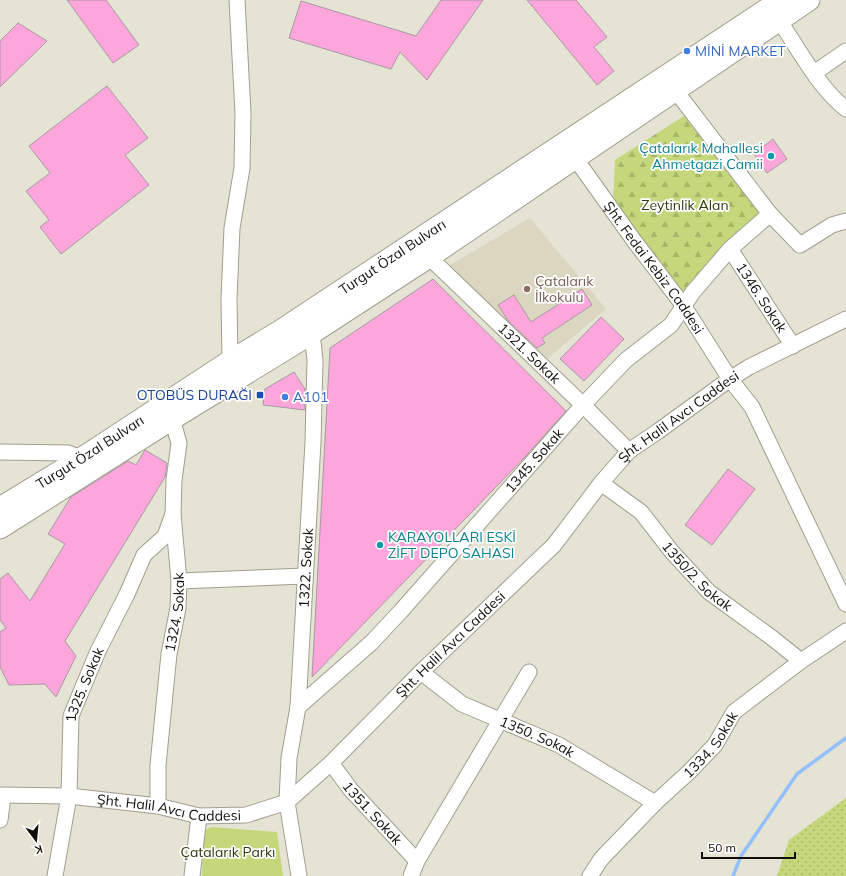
<svg xmlns="http://www.w3.org/2000/svg" width="846" height="876" viewBox="0 0 846 876" font-family="Mulish,sans-serif">
<style>
.built{fill:#dad6bf}
.grass{fill:url(#grass-dots)}
.forest{fill:url(#forest-firs)}
.park{fill:#c4d77b}
.lines{fill:none;stroke-linecap:round;stroke-linejoin:round}
.stream{stroke:#93c0fb;stroke-width:3.5}
.building{fill:#fca6dc;stroke:#a899a1}
.minor-casing{stroke:#a29f90;stroke-width:17}
.secondary-casing{stroke:#a29f90;stroke-width:23}
.minor{stroke:#fff;stroke-width:15}
.secondary{stroke:#fff;stroke-width:21}
.shop-dot{fill:#3f7fe0;stroke:#fff;stroke-width:1.5}
.culture-dot{fill:#0f9aa8;stroke:#fff;stroke-width:1.5}
.education-dot{fill:#8d6e63;stroke:#fff;stroke-width:1.5}
.transit-dot{fill:#1a4fb4;stroke:#fff;stroke-width:1.5}
.labels{text-anchor:middle;stroke-width:3.5;stroke-linejoin:round;paint-order:stroke}
.shop-label{font-size:14px;fill:#366cbe;stroke:#fff;text-anchor:start}
.culture-label{font-size:14px;fill:#0d838f;stroke:#fff;text-anchor:end}
.park-label{font-size:14px;fill:#333a13;stroke:#fff}
.street-label{font-size:14px;fill:#0f0e09;stroke:#fff}
.education-label{font-size:14px;fill:#785e54;stroke:#fff;text-anchor:start}
.transit-label{font-size:14px;fill:#164399;stroke:#fff;text-anchor:end}
</style>
<defs>
<pattern id="grass-dots" width="8" height="8" patternUnits="userSpaceOnUse"><rect width="8" height="8" fill="#c4d77b"/><path d="M2 2h.1M6 6h.1" fill="none" stroke="#a7b769" stroke-width="1.8" stroke-linecap="round"/></pattern>
<pattern id="forest-firs" width="22" height="20" patternUnits="userSpaceOnUse"><rect width="22" height="20" fill="#c4d77b"/><path d="M5 1l3.5 6h-7zM16 11l3.5 6h-7z" fill="#a7b769"/></pattern>
</defs>
<rect width="100%" height="100%" fill="#e5e3d3"/>
<path class="built" d="M 530,218 L 606,309 L 540,365 L 445,268 Z"/>
<path class="grass" d="M 846,798 L 846,876 L 777,876 L 789,840 Z"/>
<path class="forest" d="M 684,116 L 764,213 L 683,296 L 613,203 L 615,160 Z"/>
<path class="park" d="M 211,827 L 277,832 L 283,876 L 202,876 L 204,831 Z"/>
<g class="lines">
<path class="stream" d="M 733,876 L 741,856 L 797,774 L 846,738"/>
</g>
<path class="building" d="M 67,0 L 106,0 L 139,45 L 113,63 Z
M 441,0 L 483,0 L 427,80 L 400,52 L 391,69 L 289,38 L 301,1 L 416,36 Z
M 527,0 L 576,0 L 607,37 L 594,47 L 614,71 L 597,85 Z
M 18,23 L 47,41 L 0,87 L 0,41 Z
M 107,86 L 148,138 L 125,155 L 149,185 L 61,254 L 40,227 L 49,220 L 26,191 L 50,173 L 29,146 Z
M 773,139 L 787,159 L 767,173 L 754,154 Z
M 433,279 L 566,411 L 526,456 L 312,677 L 330,348 Z
M 582,289 L 592,305 L 542,338 L 545,343 L 537,348 L 509,322 L 498,305 L 514,295 L 531,322 Z
M 601,317 L 624,339 L 584,381 L 560,359 Z
M 294,372 L 305,389 L 305,410 L 263,405 L 265,389 Z
M 145,450 L 167,463 L 165,477 L 65,641 L 76,656 L 56,697 L 45,684 L 9,685 L 0,667 L 0,632 L 6,628 L 0,620 L 0,579 L 8,573 L 30,601 L 65,544 L 48,534 L 71,497 L 128,461 L 136,465 Z
M 728,469 L 755,489 L 712,545 L 685,525 Z"/>
<g class="lines">
<defs>
<g id="minor">
<path d="M 779,20 C 799,50 819,88 846,109"/>
<path d="M 814,73 L 846,51"/>
<path d="M 675,90 L 770,214 L 800,245 L 832,225 L 846,221"/>
<path id="s1" d="M 575,158 L 635,242 L 683,305 L 730,379 L 752,407 L 846,604"/>
<path id="s2" d="M 730,249 L 793,346"/>
<path id="s3" d="M 429,257 L 583,405 L 629,451"/>
<path d="M 230,361 L 229,299 L 232,228 L 242,168 L 243,113 L 237,0"/>
<path d="M 0,452 L 68,453 L 82,458"/>
<path id="s4" d="M 601,483 L 641,512 L 672,552 L 709,592 L 771,637 L 801,661"/>
<path d="M 179,581 L 305,576"/>
<path id="s5" d="M 421,672 L 462,704 L 559,745 L 655,803"/>
<path id="s6" d="M 298,707 L 371,643 L 401,611 L 583,405 L 626,360 L 671,325 L 693,292 L 730,249 L 770,214"/>
<path id="s7" d="M 331,763 L 351,790 L 417,861"/>
<path id="s8" d="M 0,795 L 69,796 L 158,806 L 199,816 L 246,815 L 287,802 L 331,763 L 421,672 L 554,545 L 601,483 L 629,451 L 657,432 L 730,379 L 749,367 L 846,319"/>
<path id="s9" d="M 158,806 L 158,765 L 169,654 L 178,608 L 179,581 L 173,514 L 174,480 L 179,443 L 172,419"/>
<path d="M 0,820 L 3,796"/>
<path id="s10" d="M 55,876 L 69,796 L 71,716 L 98,651 L 127,594 L 144,555 L 165,536 L 173,514"/>
<path d="M 192,876 L 199,816"/>
<path id="s11" d="M 299,876 L 287,802 L 289,758 L 298,707 L 313,442 L 315,360 L 312,333"/>
<path d="M 411,876 L 417,861 L 529,672"/>
<path id="s12" d="M 590,876 L 601,859 L 655,803 L 689,772 L 715,745 L 734,712 L 801,661 L 846,631"/>
</g>
<g id="secondary">
<path id="s13" d="M 0,508 L 82,458 L 230,361 L 280,331 L 781,0"/>
<path d="M 0,528 L 172,419 L 312,333 L 429,257 L 809,0"/>
</g>
</defs>
<use href="#minor" class="minor-casing"/>
<use href="#secondary" class="secondary-casing"/>
<use href="#minor" class="minor"/>
<use href="#secondary" class="secondary"/>
</g>
<g class="shop-dot">
<circle cx="687" cy="51" r="4"/>
<circle cx="285" cy="397" r="4"/>
</g>
<g class="culture-dot">
<circle cx="771" cy="156" r="4"/>
<circle cx="380" cy="545" r="4"/>
</g>
<circle class="education-dot" cx="527" cy="289" r="4"/>
<rect class="transit-dot" x="256" y="391" width="8" height="8" rx="2"/>
<g class="labels">
<g class="shop-label">
<text x="695" y="56">MİNİ MARKET</text>
<text x="293" y="402">A101</text>
</g>
<g class="culture-label">
<text x="763" y="153">Çatalarık Mahallesi<tspan x="763" dy="16">Ahmetgazi Camii</tspan></text>
<text x="388" y="542" text-anchor="start">KARAYOLLARI ESKİ<tspan x="388" dy="16">ZİFT DEPO SAHASI</tspan></text>
</g>
<g class="park-label">
<text x="685" y="210">Zeytinlik Alan</text>
<text x="228" y="857">Çatalarık Parkı</text>
</g>
<g class="street-label">
<text dy="5" stroke="none"><textPath href="#s13" startOffset="466">Turgut Özal Bulvarı</textPath></text>
<text dy="5" stroke="none"><textPath href="#s1" startOffset="135">Şht. Fedai Kebiz Caddesi</textPath></text>
<text dy="5" stroke="none"><textPath href="#s2" startOffset="58">1346. Sokak</textPath></text>
<text dy="5" stroke="none"><textPath href="#s3" startOffset="139">1321. Sokak</textPath></text>
<text dy="5" stroke="none"><textPath href="#s8" startOffset="842">Şht. Halil Avcı Caddesi</textPath></text>
<text dy="5" stroke="none"><textPath href="#s13" startOffset="106">Turgut Özal Bulvarı</textPath></text>
<text dy="5" stroke="none"><textPath href="#s6" startOffset="342">1345. Sokak</textPath></text>
<text dy="5" stroke="none"><textPath href="#s11" startOffset="310">1322. Sokak</textPath></text>
<text dy="5" stroke="none"><textPath href="#s4" startOffset="135">1350/2. Sokak</textPath></text>
<text dy="5" stroke="none"><textPath href="#s9" startOffset="195">1324. Sokak</textPath></text>
<text dy="5" stroke="none"><textPath href="#s8" startOffset="518">Şht. Halil Avcı Caddesi</textPath></text>
<text dy="5" stroke="none"><textPath href="#s10" startOffset="195">1325. Sokak</textPath></text>
<text dy="5" stroke="none"><textPath href="#s5" startOffset="134">1350. Sokak</textPath></text>
<text dy="5" stroke="none"><textPath href="#s12" startOffset="179">1334. Sokak</textPath></text>
<text dy="5" stroke="none"><textPath href="#s8" startOffset="170">Şht. Halil Avcı Caddesi</textPath></text>
<text dy="5" stroke="none"><textPath href="#s7" startOffset="65">1351. Sokak</textPath></text>
</g>
<g class="education-label">
<text x="535" y="286">Çatalarık<tspan x="535" dy="16">İlkokulu</tspan></text>
</g>
<g class="transit-label">
<text x="252" y="400">OTOBÜS DURAĞI</text>
</g>
</g>
<g transform="translate(36 840) rotate(164)" stroke="#ffffff" stroke-width="3" paint-order="stroke">
<path d="M0-3L7 15L0 10L-7 15Z" fill="#0f0e09"/>
<text y="-6" font-size="11" font-weight="bold" text-anchor="middle" fill="#0f0e09">K</text>
</g>
<path d="M702 852v6h93v-6" fill="none" stroke="#0f0e09" stroke-width="2"/>
<text x="708" y="852" font-size="12" fill="#0f0e09" stroke="#ffffff" stroke-width="3" paint-order="stroke">50 m</text>
</svg>
